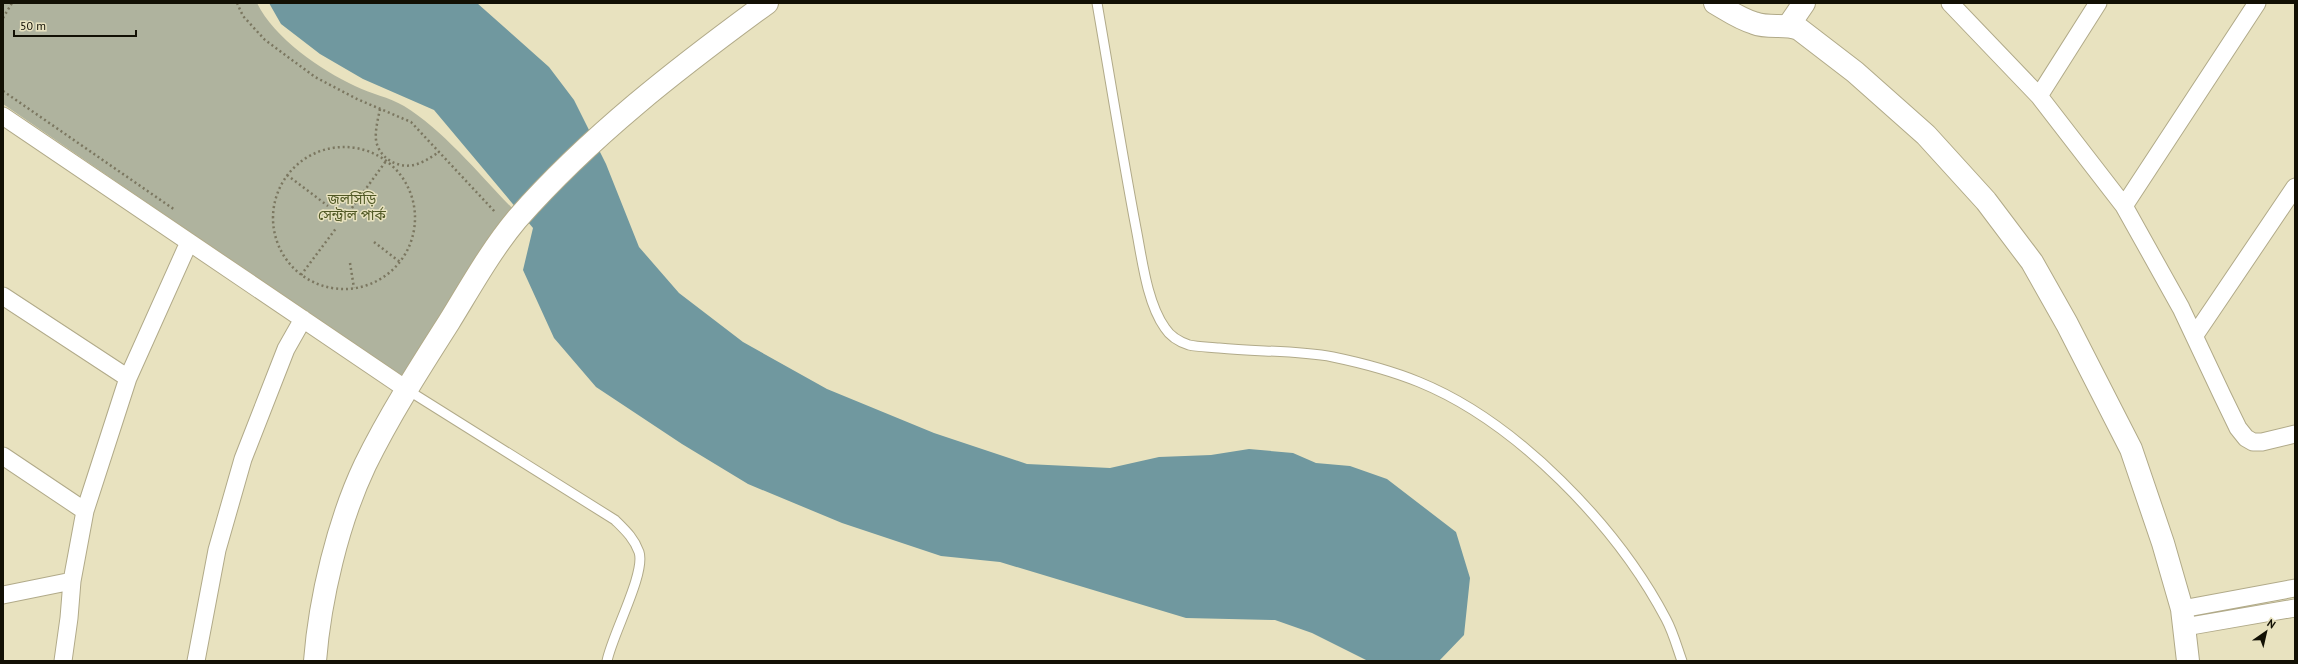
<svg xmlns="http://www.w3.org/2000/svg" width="2298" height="664" viewBox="0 0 2298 664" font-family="'PT Sans','Noto Sans Bengali',sans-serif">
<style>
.park{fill:#afb39e}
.water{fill:#70989f}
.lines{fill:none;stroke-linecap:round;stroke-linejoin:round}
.lane-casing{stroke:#b1aa89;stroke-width:11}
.street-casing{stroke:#b1aa89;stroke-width:19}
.secondary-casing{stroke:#b1aa89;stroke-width:24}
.path{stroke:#7b7760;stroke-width:2.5;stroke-dasharray:2 3;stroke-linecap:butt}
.lane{stroke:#fff;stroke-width:9}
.street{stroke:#fff;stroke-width:17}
.secondary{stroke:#fff;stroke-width:22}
.labels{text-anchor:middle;stroke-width:3;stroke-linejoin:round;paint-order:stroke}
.park-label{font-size:14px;fill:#505824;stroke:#e8e2bf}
</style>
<rect width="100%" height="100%" fill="#e8e2bf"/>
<path class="park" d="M 3,3 L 257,3 C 274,38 321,70 355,86 C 371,94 389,97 404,106 C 442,129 480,175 512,208 L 407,381 L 3,104 Z"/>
<path class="water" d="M 269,3 L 477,3 L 549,67 L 574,100 L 606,164 L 639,247 L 679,293 L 743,342 L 827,389 L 934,433 L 1027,464 L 1110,468 L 1159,457 L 1211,455 L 1249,449 L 1293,453 L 1316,463 L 1350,466 L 1387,479 L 1456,532 L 1470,578 L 1464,635 L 1439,661 L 1368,661 L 1312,633 L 1275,620 L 1186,618 L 1000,562 L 941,556 L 842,523 L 748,484 L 682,444 L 596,387 L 554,338 L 523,270 L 533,228 L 434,110 L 363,79 L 320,54 L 281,24 Z"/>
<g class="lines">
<defs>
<path id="lane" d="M 1097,3 C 1110,78 1122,154 1136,228 C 1142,259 1147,303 1165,328 C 1170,336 1180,342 1189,345 C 1198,347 1210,347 1219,348 C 1257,352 1295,350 1333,357 C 1362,363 1392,371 1419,382 C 1517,422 1617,526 1666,619 C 1673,632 1677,647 1682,661
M 406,389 L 615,520 C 625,530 634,538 639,552 C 646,573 612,635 607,661"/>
<path id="street" d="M 1950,3 L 2039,96 L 2124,206 L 2181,308 L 2222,395 L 2238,428 L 2246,438 L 2253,442 L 2262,442 L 2295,434
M 2039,96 L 2098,3
M 3,116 L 406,389
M 2124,206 L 2257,3
M 3,296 L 128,378
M 2195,335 L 2295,187
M 3,456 L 85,511
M 3,595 L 72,581
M 2182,609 L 2295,588
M 2185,627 L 2295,608
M 63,661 L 69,618 L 72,581 L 85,511 L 128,378 L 189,242
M 196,661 L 217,550 L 243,459 L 286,349 L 303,319"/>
<path id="secondary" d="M 1715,3 C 1727,10 1740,19 1754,23 C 1769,29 1784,23 1799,29 L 1855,72 L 1926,135 L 1986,201 L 2032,262 L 2067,324 L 2131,449 L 2163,543 L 2182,609 L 2188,661
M 1789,25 L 1804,3
M 315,661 C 320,598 338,522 365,465 C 389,416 419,369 449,322 C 470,288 491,250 517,219 C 590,136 678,68 767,3"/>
</defs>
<use href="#lane" class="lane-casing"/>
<use href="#street" class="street-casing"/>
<use href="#secondary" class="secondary-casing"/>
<path class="path" d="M 237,3 L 243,16 L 265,40 L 315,77 L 357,99 L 411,122 L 496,213
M 3,18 L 12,3
M 3,91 L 175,210
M 380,109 C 378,119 375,130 376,140 C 379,160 402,171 420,163 C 427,160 433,156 439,152
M273 218a71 71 0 1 1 142 0a71 71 0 1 1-142 0Z
M 287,175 L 328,206
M 349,212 L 386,161
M 374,242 L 400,262
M 350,263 L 354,288
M 301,275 L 337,227"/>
<use href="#lane" class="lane"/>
<use href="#street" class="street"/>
<use href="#secondary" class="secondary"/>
</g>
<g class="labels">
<g class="park-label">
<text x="352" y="204">জলসিঁড়ি<tspan x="352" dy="16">সেন্ট্রাল পার্ক</tspan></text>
</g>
</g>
<rect width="2298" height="664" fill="none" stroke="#121004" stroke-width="8"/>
<g transform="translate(2266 632) rotate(34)" stroke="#e8e2bf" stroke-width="3" paint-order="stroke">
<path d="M0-3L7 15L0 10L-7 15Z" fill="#121004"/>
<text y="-6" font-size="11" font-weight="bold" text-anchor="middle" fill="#121004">N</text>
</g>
<path d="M14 30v6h122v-6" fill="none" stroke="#121004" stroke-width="2"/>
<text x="20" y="30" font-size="12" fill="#121004" stroke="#e8e2bf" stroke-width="3" paint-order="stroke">50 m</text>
</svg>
